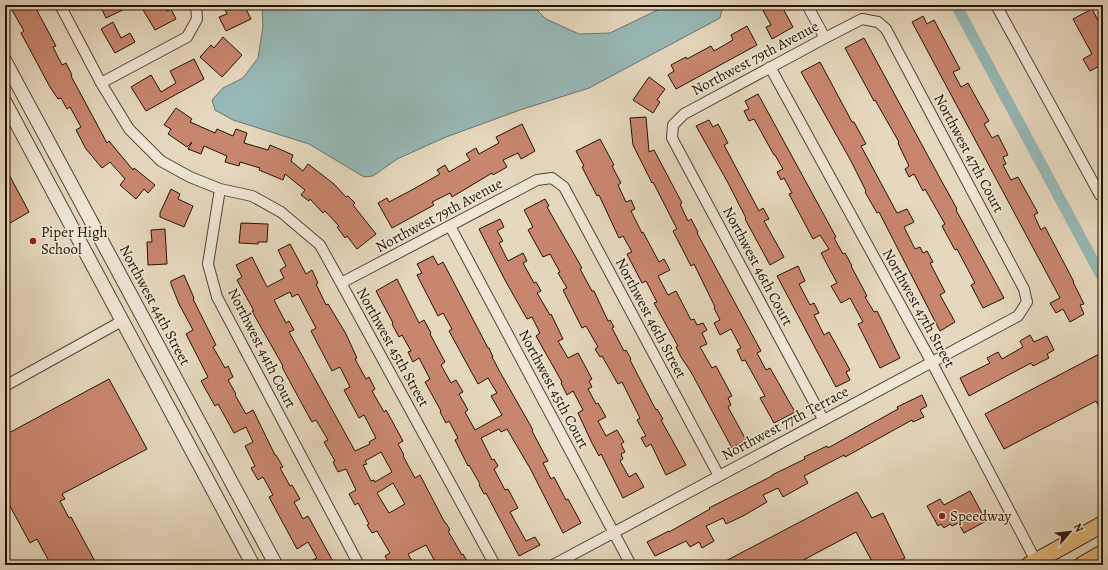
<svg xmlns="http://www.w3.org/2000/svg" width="1108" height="570" viewBox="0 0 1108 570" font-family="Alegreya,serif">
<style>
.water{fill:#97b9b7;stroke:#69776e}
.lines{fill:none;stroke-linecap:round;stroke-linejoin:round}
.canal{stroke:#97b9b7;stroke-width:11}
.building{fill:#c9866f;stroke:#241300;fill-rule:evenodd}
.minor-casing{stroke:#544430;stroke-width:12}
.tertiary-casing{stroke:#544430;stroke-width:15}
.primary-casing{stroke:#241300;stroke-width:18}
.minor{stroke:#efe6d5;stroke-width:10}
.tertiary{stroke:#efe6d5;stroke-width:13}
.primary{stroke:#e3bc7f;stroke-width:16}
.poi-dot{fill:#8f2418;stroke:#efe6d5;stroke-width:1.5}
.labels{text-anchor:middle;stroke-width:3;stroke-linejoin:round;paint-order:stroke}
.street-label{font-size:15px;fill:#241300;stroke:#efe6d5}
.poi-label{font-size:15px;fill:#241300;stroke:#efe6d5;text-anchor:start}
</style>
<rect width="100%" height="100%" fill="#e6d8be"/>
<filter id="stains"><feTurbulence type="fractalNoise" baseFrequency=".005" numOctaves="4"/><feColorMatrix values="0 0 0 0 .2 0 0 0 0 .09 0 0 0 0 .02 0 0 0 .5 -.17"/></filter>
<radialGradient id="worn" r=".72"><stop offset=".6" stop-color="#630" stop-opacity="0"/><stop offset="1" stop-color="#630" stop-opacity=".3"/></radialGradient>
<path class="water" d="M 262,5 L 372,5 L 378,9 L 405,7 L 407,5 L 532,5 L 546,19 L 579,34 L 610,33 L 668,5 L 721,5 L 722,9 L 720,18 L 589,88 L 520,110 L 446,137 L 397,159 L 373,176 L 364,177 L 309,144 L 233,120 L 215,110 L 212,100 L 223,88 L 243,78 L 258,58 L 263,27 Z"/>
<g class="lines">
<path class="canal" d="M 956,5 L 1103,279"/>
</g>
<path class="building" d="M 9,5 L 34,5 L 56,46 L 53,47 L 62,65 L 66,63 L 72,75 L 71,76 L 107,143 L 109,141 L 133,170 L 134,168 L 155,185 L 148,193 L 144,189 L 136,199 L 120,185 L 125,179 L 110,162 L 102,168 L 86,149 L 76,130 L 81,127 L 70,107 L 67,109 L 61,98 L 58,99 L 50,87 L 21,33 L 24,31 Z
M 100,5 L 133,5 L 106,18 Z
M 147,5 L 163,5 L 167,11 L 171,9 L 176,19 L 155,30 L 142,8 Z
M 223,5 L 244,5 L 251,19 L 226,31 L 219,17 L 227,14 Z
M 760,5 L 781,5 L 793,27 L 772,39 L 766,27 L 771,25 Z
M 1092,9 L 1103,30 L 1103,64 L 1090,71 L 1083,59 L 1092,54 L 1073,19 Z
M 923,16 L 927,24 L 934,20 L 960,69 L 953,72 L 961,87 L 968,83 L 989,121 L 984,124 L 992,138 L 998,135 L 1008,155 L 1003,157 L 1006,164 L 1003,165 L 1011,180 L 1018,177 L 1038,213 L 1034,215 L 1041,230 L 1045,227 L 1074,282 L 1073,282 L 1084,304 L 1080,305 L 1084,314 L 1070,322 L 1063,309 L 1056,313 L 1050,303 L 1060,298 L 912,22 Z
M 113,22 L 121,38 L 130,33 L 135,42 L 115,53 L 101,29 Z
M 747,26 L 757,45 L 676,89 L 668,75 L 674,71 L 671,65 L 686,57 L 687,59 L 711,46 L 714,51 L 733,40 L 731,35 Z
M 223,37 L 242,55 L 222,77 L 200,57 L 211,45 L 214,48 Z
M 864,38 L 941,180 L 957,209 L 956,210 L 1004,298 L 983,308 L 971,285 L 975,283 L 957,249 L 955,250 L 942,226 L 945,224 L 925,189 L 923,191 L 914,174 L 909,177 L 905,169 L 909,166 L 898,143 L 899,142 L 875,100 L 874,101 L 845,48 Z
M 194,59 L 204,79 L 146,111 L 131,87 L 151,75 L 161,92 L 176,83 L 170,71 Z
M 820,62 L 852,122 L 854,122 L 866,144 L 861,146 L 897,213 L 907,209 L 914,222 L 904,227 L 915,249 L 920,247 L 923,253 L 927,251 L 933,262 L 930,263 L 945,292 L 940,295 L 955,322 L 940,331 L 879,212 L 877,213 L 865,192 L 866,191 L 851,161 L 801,72 Z
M 649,77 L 665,89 L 657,100 L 660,102 L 653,113 L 633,100 Z
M 758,94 L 836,237 L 834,238 L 843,254 L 845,253 L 852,266 L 851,266 L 867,296 L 865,297 L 874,312 L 877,311 L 900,358 L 880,368 L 858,324 L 863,322 L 850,298 L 841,303 L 831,286 L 837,283 L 821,253 L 829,249 L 820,235 L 813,239 L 789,194 L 792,193 L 784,178 L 781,180 L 777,172 L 783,169 L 775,155 L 774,155 L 754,119 L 749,121 L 744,111 L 749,109 L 745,101 Z
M 176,108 L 192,119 L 190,122 L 215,133 L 217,129 L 233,136 L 236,129 L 247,133 L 244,143 L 268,150 L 270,145 L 293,155 L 291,161 L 303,171 L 308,164 L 334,184 L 346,197 L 348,196 L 355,203 L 353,205 L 376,234 L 357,249 L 347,236 L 345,238 L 337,227 L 339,226 L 325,211 L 323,213 L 310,199 L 309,201 L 301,195 L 305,190 L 285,174 L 283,180 L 259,170 L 260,168 L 240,162 L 239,166 L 225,162 L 227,156 L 204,146 L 201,154 L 188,149 L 192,142 L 187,147 L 168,134 L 171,129 L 164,125 Z
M 646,117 L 649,152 L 654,150 L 682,203 L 680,204 L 688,221 L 691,219 L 698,232 L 697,233 L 761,351 L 757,353 L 766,370 L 770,368 L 795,412 L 774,423 L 760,398 L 765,396 L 745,360 L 742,361 L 737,350 L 741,348 L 731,329 L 720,335 L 714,323 L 720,320 L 714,308 L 715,307 L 694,264 L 691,266 L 673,231 L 677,229 L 653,182 L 652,183 L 633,145 L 630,118 Z
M 709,120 L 713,127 L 718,124 L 728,143 L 724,145 L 759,211 L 763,208 L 769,219 L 764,221 L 784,257 L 770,265 L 745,219 L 746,218 L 727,181 L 696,126 Z
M 522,124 L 535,151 L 521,159 L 518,153 L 503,160 L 507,167 L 493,175 L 492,173 L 452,197 L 450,193 L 432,202 L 434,205 L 392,228 L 378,203 L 387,198 L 389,202 L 410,191 L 440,174 L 437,170 L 445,165 L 449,172 L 470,160 L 466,154 L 476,148 L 479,154 L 499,143 L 496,137 Z
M 600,139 L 614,165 L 612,166 L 621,183 L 618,185 L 626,202 L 631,200 L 635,209 L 631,211 L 642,233 L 643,232 L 659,262 L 664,259 L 670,270 L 658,276 L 668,295 L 676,291 L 691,320 L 694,319 L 697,325 L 703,323 L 707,330 L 702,333 L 707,344 L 700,347 L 712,368 L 716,366 L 732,396 L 728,398 L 731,405 L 728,407 L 746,440 L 732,448 L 691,372 L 681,357 L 676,347 L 678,346 L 654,303 L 657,302 L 646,281 L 642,283 L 627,254 L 632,252 L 623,236 L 619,238 L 599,195 L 597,196 L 582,167 L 584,166 L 576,151 Z
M 5,167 L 29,212 L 5,226 Z
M 171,189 L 180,194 L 178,199 L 193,206 L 184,227 L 160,217 L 160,213 Z
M 545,199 L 549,206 L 547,207 L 582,268 L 580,269 L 592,291 L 594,291 L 608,321 L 610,320 L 614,327 L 612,328 L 624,351 L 626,350 L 631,359 L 630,360 L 656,410 L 657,409 L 663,419 L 661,420 L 686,465 L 666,475 L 651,444 L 646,447 L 641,438 L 646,436 L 637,420 L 640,418 L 622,382 L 618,384 L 602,356 L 600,357 L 595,349 L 598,347 L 586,326 L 582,328 L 563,290 L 567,288 L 558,273 L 560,272 L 550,254 L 543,257 L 528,230 L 533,227 L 524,210 Z
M 500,219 L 504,227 L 497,231 L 503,241 L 499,243 L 508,261 L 523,253 L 527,261 L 523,263 L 534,283 L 536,282 L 541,291 L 537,293 L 550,315 L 551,314 L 563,339 L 558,341 L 568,358 L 578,353 L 592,379 L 589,381 L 592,387 L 588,389 L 596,404 L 598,403 L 606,417 L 598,421 L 606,436 L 617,430 L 624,442 L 621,444 L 625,452 L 621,454 L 623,459 L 620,461 L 629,477 L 636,473 L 644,487 L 623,498 L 601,454 L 599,456 L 592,443 L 578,413 L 583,410 L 573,391 L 567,395 L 561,383 L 562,382 L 536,336 L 540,333 L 532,317 L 527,319 L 506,282 L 479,229 Z
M 241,223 L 268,224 L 267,242 L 258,242 L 258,244 L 239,243 Z
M 165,229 L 167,264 L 148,265 L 147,242 L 152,242 L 151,230 Z
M 290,244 L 306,274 L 312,270 L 318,283 L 316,284 L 326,305 L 328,304 L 346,334 L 357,358 L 355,359 L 366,379 L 369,377 L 375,389 L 372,391 L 384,412 L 386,410 L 403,441 L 398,444 L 404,455 L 403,456 L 415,478 L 420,475 L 445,523 L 446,523 L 450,530 L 448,531 L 462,555 L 463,554 L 469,565 L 437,565 L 426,545 L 408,554 L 414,565 L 390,565 L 385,556 L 390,553 L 377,531 L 372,533 L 367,525 L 369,524 L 358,503 L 355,505 L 349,494 L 356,490 L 346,469 L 338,472 L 333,462 L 335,461 L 324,442 L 328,440 L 316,420 L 312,422 L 308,415 L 282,367 L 283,366 L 258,322 L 252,311 L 254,311 L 237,280 L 242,277 L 236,265 L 252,257 L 267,287 L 284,278 L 280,270 L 286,266 L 278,250 ZM 290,292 L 292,297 L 298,294 L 316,328 L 311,331 L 332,371 L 340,367 L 350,387 L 344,390 L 359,418 L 364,415 L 376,438 L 369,442 L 370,444 L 355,451 L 289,332 L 294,330 L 289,321 L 286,323 L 274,300 ZM 381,452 L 392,472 L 375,482 L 374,480 L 371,481 L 363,465 L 367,464 L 365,461 ZM 393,483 L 405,504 L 389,513 L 377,493 Z
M 433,256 L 438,265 L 443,262 L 488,348 L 489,348 L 493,357 L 492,357 L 500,372 L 533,430 L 532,431 L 548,461 L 543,463 L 551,479 L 554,477 L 566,500 L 568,499 L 581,523 L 563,533 L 531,470 L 507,429 L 501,432 L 499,429 L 481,438 L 492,460 L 494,459 L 498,466 L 494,469 L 505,490 L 508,489 L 518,508 L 510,512 L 526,541 L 535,537 L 540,545 L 519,556 L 486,493 L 484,494 L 479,485 L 480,484 L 469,465 L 468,466 L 455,440 L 458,438 L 449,421 L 446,423 L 440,412 L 441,411 L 425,382 L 430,379 L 419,358 L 413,362 L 408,352 L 411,351 L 402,335 L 399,337 L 392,324 L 393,323 L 376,291 L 397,279 L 419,323 L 424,320 L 431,333 L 430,334 L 445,362 L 441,365 L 451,383 L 456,380 L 463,392 L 459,394 L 468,410 L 465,412 L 475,430 L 502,415 L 491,396 L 497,393 L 488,378 L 478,384 L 449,331 L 452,329 L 443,313 L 438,316 L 417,275 L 422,273 L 417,264 Z
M 798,266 L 805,281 L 799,284 L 810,305 L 814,303 L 819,313 L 814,315 L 824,335 L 829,332 L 850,370 L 846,372 L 850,380 L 836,387 L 777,276 Z
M 184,275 L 194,298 L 193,299 L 216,345 L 213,347 L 225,368 L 228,366 L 233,377 L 228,380 L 236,394 L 235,395 L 246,414 L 253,410 L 275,455 L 276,455 L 283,467 L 280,468 L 290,486 L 292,485 L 300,499 L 294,502 L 303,519 L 308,516 L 335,565 L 303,565 L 317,558 L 308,542 L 297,549 L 269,497 L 273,495 L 263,477 L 258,480 L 251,468 L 255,466 L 245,446 L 253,442 L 246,427 L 234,433 L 218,404 L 215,406 L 201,381 L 208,377 L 186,334 L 193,330 L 179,304 L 171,284 L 171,281 Z
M 1030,335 L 1034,342 L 1047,336 L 1054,350 L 1047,354 L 1049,358 L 1033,366 L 1031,363 L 969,396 L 960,378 L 990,363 L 987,358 L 998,352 L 1002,359 L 1023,347 L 1020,341 Z
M 1103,352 L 1103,414 L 1096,401 L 1004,449 L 985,414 Z
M 109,379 L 147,449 L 62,494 L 65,499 L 60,501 L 69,518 L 71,517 L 97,565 L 51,565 L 37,539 L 30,543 L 5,497 L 5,435 Z
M 922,395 L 927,406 L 920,410 L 924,417 L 913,422 L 912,420 L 845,457 L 844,455 L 804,476 L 808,483 L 783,497 L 778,488 L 763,495 L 767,502 L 743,516 L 726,524 L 723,518 L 706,526 L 714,541 L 702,548 L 699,542 L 690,547 L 686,541 L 655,556 L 647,542 L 669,531 L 669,532 L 710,509 L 709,508 L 772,476 L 772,475 L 805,459 L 804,457 L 827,446 L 828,448 L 898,409 L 897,407 Z
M 970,491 L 986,521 L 964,533 L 958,523 L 952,526 L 950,524 L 944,528 L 941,524 L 938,526 L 927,506 L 940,499 L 944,505 Z
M 857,492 L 872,518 L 883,513 L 905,558 L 891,565 L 874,565 L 856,532 L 794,565 L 718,565 Z"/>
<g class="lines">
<defs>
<path id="minor" d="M 60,5 L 101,83 L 129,129 L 161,161 L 190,177 L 220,189 L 208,264 L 217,297 L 359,565
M 807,5 L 825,38
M 996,5 L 1100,195
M 770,67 L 931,361 L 1038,565
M 101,83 L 187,37 L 197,19 L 196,5
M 220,189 L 252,196 L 281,212 L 320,245 L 341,283 L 495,565
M 450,226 L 631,565
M 341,283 L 537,180 L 552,178 L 564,187 L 719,476
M 5,386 L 122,321
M 553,565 L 1018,316 L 1027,302 L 1024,289 L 886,29 L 878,22 L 862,19 L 825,38 L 684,114 L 673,125 L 672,138 L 823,419"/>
<path id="tertiary" d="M 5,61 L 276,565
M 5,102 L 253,565"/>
<path id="primary" d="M 1029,565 L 1103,524
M 1082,565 L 1103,553"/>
</defs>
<use href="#minor" class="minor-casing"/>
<use href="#tertiary" class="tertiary-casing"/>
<use href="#primary" class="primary-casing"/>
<use href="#minor" class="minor"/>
<use href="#tertiary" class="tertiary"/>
<use href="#primary" class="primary"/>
</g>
<g class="poi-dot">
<circle cx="33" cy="241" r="4"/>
<circle cx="942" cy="516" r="4"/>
</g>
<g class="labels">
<g class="street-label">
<text transform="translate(755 58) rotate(-28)" y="5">Northwest 79th Avenue</text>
<text transform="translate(969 153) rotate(62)" y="5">Northwest 47th Court</text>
<text transform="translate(439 215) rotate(-28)" y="5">Northwest 79th Avenue</text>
<text transform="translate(758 266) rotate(62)" y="5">Northwest 46th Court</text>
<text transform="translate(155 305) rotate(62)" y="5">Northwest 44th Street</text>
<text transform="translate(919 308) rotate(61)" y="5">Northwest 47th Street</text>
<text transform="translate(651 318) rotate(62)" y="5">Northwest 46th Street</text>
<text transform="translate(393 347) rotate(61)" y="5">Northwest 45th Street</text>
<text transform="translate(262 348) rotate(63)" y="5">Northwest 44th Court</text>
<text transform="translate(554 389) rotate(62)" y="5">Northwest 45th Court</text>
<text transform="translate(785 423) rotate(-28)" y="5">Northwest 77th Terrace</text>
</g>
<g class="poi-label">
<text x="41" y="237">Piper High<tspan x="41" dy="17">School</tspan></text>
<text x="950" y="521">Speedway</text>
</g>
</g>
<rect width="1108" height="570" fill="none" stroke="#e6d8be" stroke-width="20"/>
<rect x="6" y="6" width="1096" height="558" fill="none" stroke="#241300" stroke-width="2"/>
<rect x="10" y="10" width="1088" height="550" fill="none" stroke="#241300"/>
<g transform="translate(1070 532) rotate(62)" stroke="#efe6d5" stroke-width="3" paint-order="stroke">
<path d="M0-3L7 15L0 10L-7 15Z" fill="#241300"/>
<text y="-6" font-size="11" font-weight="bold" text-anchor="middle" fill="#241300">N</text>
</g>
<rect width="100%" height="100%" filter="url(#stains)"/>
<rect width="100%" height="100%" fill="url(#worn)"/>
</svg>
